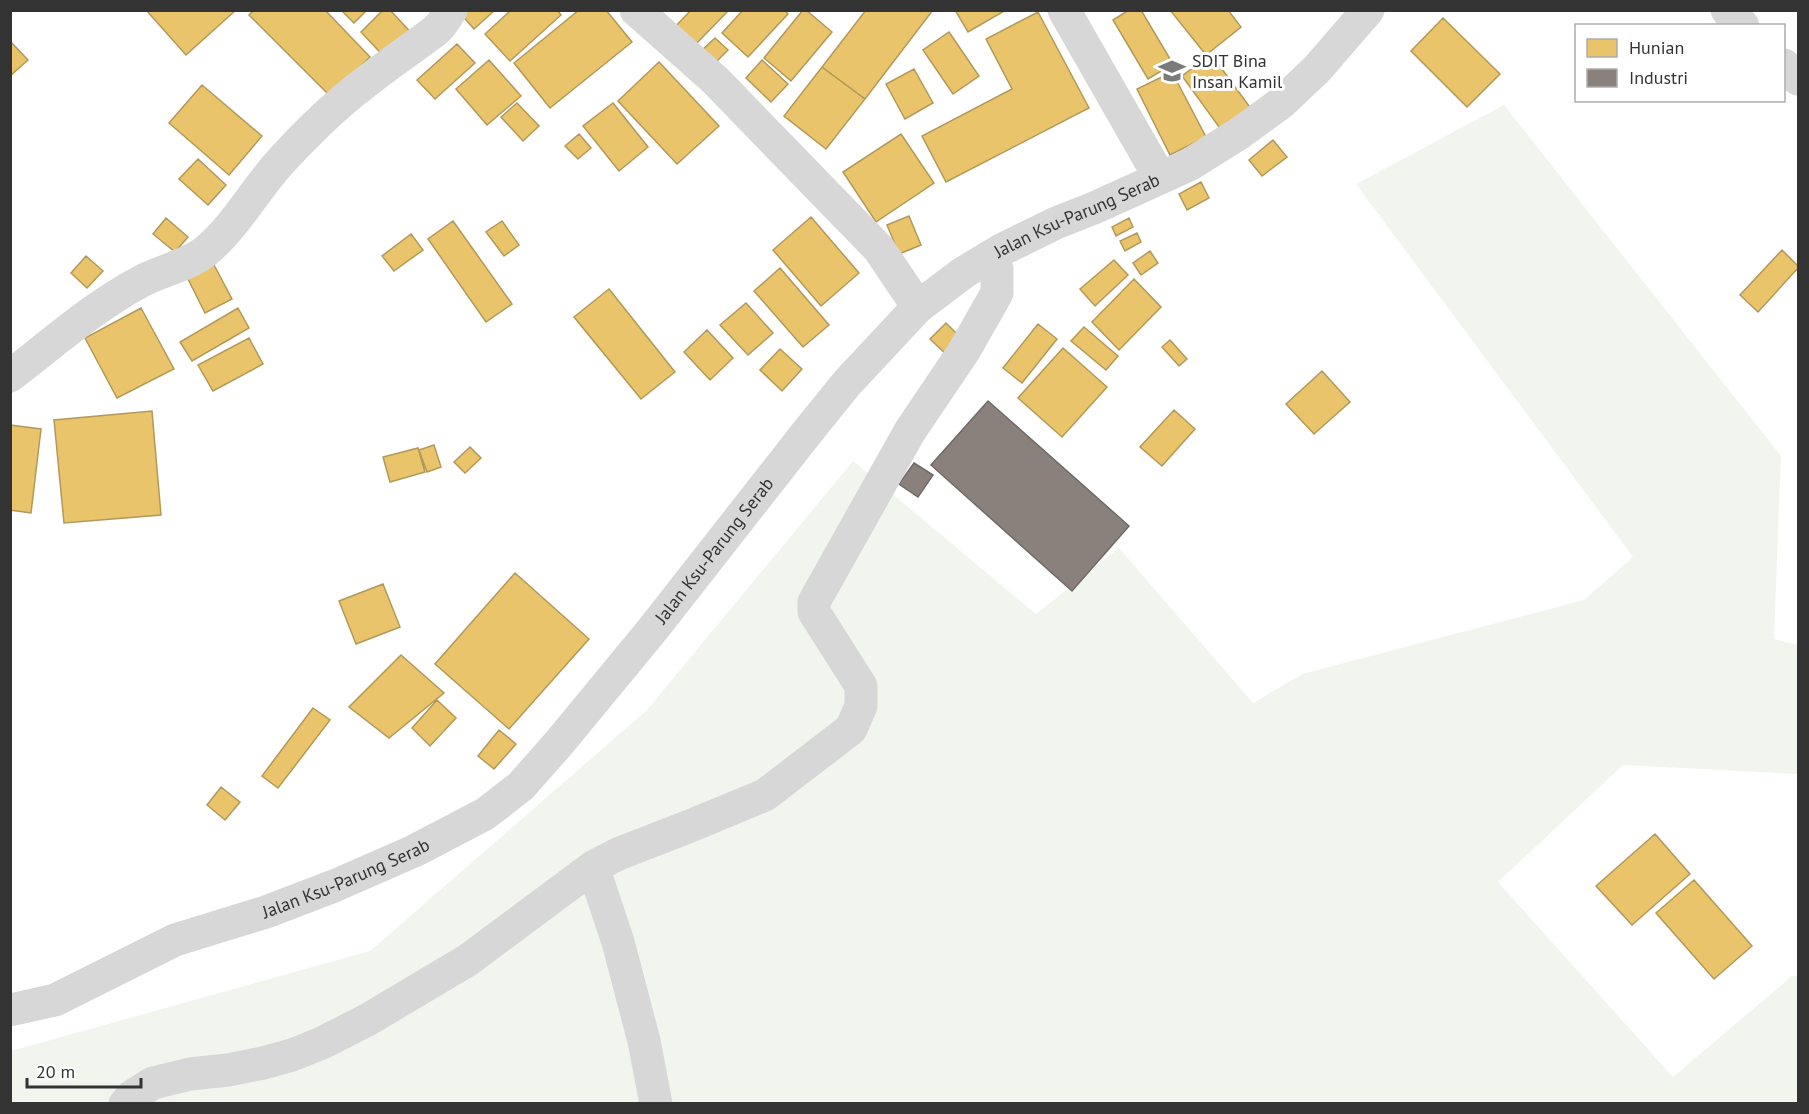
<svg xmlns="http://www.w3.org/2000/svg" width="1809" height="1114" viewBox="0 0 1809 1114" font-family="'PT Sans',sans-serif">
<style>
.green{fill:#f1f5ed}
.homes{fill:#e9c46a;stroke:#b2985a;stroke-width:1.5}
.industry{fill:#8a817c;stroke:#706a66;stroke-width:1.5}
.lines{fill:none;stroke-linecap:round;stroke-linejoin:round}
.minor{stroke:#d7d7d7;stroke-width:33}
.tertiary{stroke:#d7d7d7;stroke-width:33}
.labels{text-anchor:middle;stroke-width:6;stroke-linejoin:round;paint-order:stroke}
.poi-label{font-size:18px;fill:#333;stroke:#fff;text-anchor:start}
.street-label{font-size:18px;fill:#333;stroke:#fff}
</style>
<rect width="100%" height="100%" fill="#fff"/>
<path class="green" d="M 1504,105 L 1781,456 L 1774,639 L 1798,645 L 1798,774 L 1623,765 L 1498,882 L 1673,1077 L 1792,976 L 1798,976 L 1798,1103 L 11,1104 L 11,1051 L 370,951 L 647,710 L 853,461 L 1036,614 L 1119,548 L 1253,703 L 1302,674 L 1584,600 L 1633,557 L 1356,184 Z"/>
<path class="homes" d="M 146,10 L 236,10 L 186,55 Z
M 254,10 L 325,10 L 370,57 L 330,96 L 249,15 Z
M 341,10 L 367,10 L 354,23 Z
M 383,10 L 390,10 L 417,39 L 391,64 L 361,32 Z
M 457,10 L 495,10 L 474,29 Z
M 511,10 L 557,10 L 561,15 L 510,61 L 485,34 Z
M 579,10 L 606,10 L 632,42 L 550,108 L 514,63 Z
M 691,10 L 729,10 L 695,45 L 675,27 Z
M 743,10 L 785,10 L 788,14 L 748,57 L 722,33 Z
M 803,10 L 806,10 L 832,32 L 791,81 L 764,58 Z
M 866,10 L 933,10 L 865,99 L 822,67 Z
M 955,10 L 1006,10 L 968,32 Z
M 1129,10 L 1141,10 L 1173,64 L 1148,79 L 1113,20 Z
M 1170,10 L 1228,10 L 1241,27 L 1206,55 Z
M 1038,12 L 1089,108 L 946,182 L 922,136 L 1012,89 L 986,39 Z
M 1443,18 L 1500,74 L 1467,107 L 1411,51 Z
M 949,32 L 979,76 L 953,94 L 923,50 Z
M 715,38 L 728,50 L 713,65 L 700,52 Z
M 10,41 L 28,60 L 10,76 Z
M 457,44 L 475,63 L 435,99 L 417,80 Z
M 1211,54 L 1252,110 L 1222,131 L 1182,76 Z
M 489,60 L 521,96 L 487,125 L 456,89 Z
M 762,60 L 788,84 L 771,102 L 746,78 Z
M 659,62 L 719,126 L 677,164 L 618,101 Z
M 822,67 L 865,99 L 826,149 L 784,116 Z
M 914,69 L 933,103 L 905,119 L 886,84 Z
M 1172,72 L 1206,137 L 1170,155 L 1137,89 Z
M 202,85 L 262,136 L 229,175 L 169,123 Z
M 517,103 L 539,126 L 523,141 L 501,117 Z
M 613,103 L 648,147 L 619,171 L 583,126 Z
M 579,134 L 591,148 L 578,159 L 565,146 Z
M 901,134 L 934,183 L 876,222 L 843,172 Z
M 1273,140 L 1287,157 L 1262,176 L 1249,160 Z
M 198,159 L 226,185 L 208,205 L 179,179 Z
M 1201,182 L 1209,198 L 1187,210 L 1179,194 Z
M 909,216 L 921,245 L 899,254 L 887,225 Z
M 811,217 L 859,273 L 821,306 L 773,250 Z
M 166,218 L 188,237 L 175,252 L 153,234 Z
M 1129,218 L 1133,227 L 1116,236 L 1112,227 Z
M 453,221 L 512,304 L 486,322 L 428,239 Z
M 502,221 L 519,245 L 504,256 L 486,232 Z
M 1137,233 L 1141,242 L 1125,251 L 1120,241 Z
M 411,234 L 423,250 L 394,271 L 382,256 Z
M 1782,250 L 1798,266 L 1798,268 L 1758,312 L 1740,295 Z
M 1150,251 L 1158,263 L 1141,275 L 1133,263 Z
M 86,256 L 103,271 L 87,288 L 71,273 Z
M 1114,260 L 1128,275 L 1095,306 L 1080,289 Z
M 213,263 L 232,299 L 205,313 L 187,277 Z
M 780,268 L 829,325 L 803,347 L 754,291 Z
M 1134,279 L 1161,307 L 1119,350 L 1092,322 Z
M 609,289 L 675,372 L 641,399 L 574,317 Z
M 746,303 L 773,333 L 748,355 L 720,325 Z
M 141,308 L 174,369 L 117,398 L 85,338 Z
M 238,308 L 249,328 L 192,361 L 180,342 Z
M 946,323 L 967,344 L 951,359 L 930,339 Z
M 1038,324 L 1057,339 L 1022,383 L 1003,368 Z
M 1084,327 L 1118,356 L 1106,370 L 1071,341 Z
M 707,330 L 733,358 L 710,380 L 684,352 Z
M 249,338 L 263,364 L 213,391 L 198,365 Z
M 1170,340 L 1187,359 L 1179,366 L 1162,347 Z
M 1063,348 L 1107,387 L 1062,437 L 1018,398 Z
M 780,349 L 802,369 L 782,391 L 760,370 Z
M 1322,371 L 1350,402 L 1314,434 L 1286,404 Z
M 1174,410 L 1195,429 L 1162,466 L 1140,447 Z
M 152,411 L 161,515 L 64,523 L 54,420 Z
M 10,425 L 41,429 L 31,513 L 10,510 Z
M 434,445 L 441,467 L 427,472 L 419,450 Z
M 470,447 L 481,458 L 465,473 L 454,462 Z
M 418,448 L 425,472 L 390,482 L 383,457 Z
M 515,573 L 589,639 L 509,729 L 435,664 Z
M 383,584 L 400,627 L 356,644 L 339,601 Z
M 401,655 L 444,693 L 389,738 L 349,707 Z
M 437,700 L 456,718 L 430,746 L 412,728 Z
M 313,708 L 330,720 L 278,788 L 262,776 Z
M 499,730 L 516,744 L 494,769 L 478,756 Z
M 221,787 L 240,802 L 225,820 L 207,805 Z
M 1655,834 L 1690,874 L 1632,925 L 1596,886 Z
M 1694,880 L 1752,946 L 1714,979 L 1656,913 Z"/>
<path class="industry" d="M 988,401 L 1129,526 L 1072,591 L 931,465 Z
M 914,463 L 933,475 L 918,497 L 899,484 Z"/>
<g class="lines">
<path class="minor" d="M 636,10 L 715,80 L 879,249 L 918,307
M 1064,10 L 1160,178
M 10,376 C 52,344 93,307 140,282 C 160,271 187,266 206,251 C 237,225 255,189 282,160 C 306,134 333,107 362,85 C 386,66 411,49 435,31 L 441,25 L 451,10
M 593,867 L 618,942 L 644,1041 L 656,1104
M 125,1104 L 132,1096 L 153,1083 L 190,1074 L 228,1070 L 263,1063 L 292,1055 L 322,1043 L 369,1019 L 468,960 L 593,867 L 618,854 L 690,826 L 765,795 L 851,729 L 861,706 L 861,686 L 814,612 L 814,602 L 910,431 L 964,351 L 997,293 L 997,269 L 988,258"/>
<g class="tertiary">
<path d="M 1727,10 L 1743,26"/>
<path d="M 1784,65 L 1798,79"/>
<path id="s1" d="M 10,1010 L 55,1000 L 175,940 L 266,912 L 334,886 L 414,851 L 485,814 L 521,786 L 559,743 L 653,629 L 805,435 L 847,383 L 918,307 L 963,273 L 1001,250 L 1056,223 L 1094,208 L 1189,165 L 1240,133 L 1281,103 L 1317,69 L 1368,10"/>
</g>
</g>
<defs>
<symbol id="school-bare" viewBox="-9 -9 18 18"><path d="M0-5L7-2L0 1L-7-2ZM-4 1L0 2.5L4 1V4Q0 6-4 4Z" fill="#7a7a7a" stroke="#fff" stroke-width="2.5" paint-order="stroke"/></symbol>
</defs>
<g fill-rule="evenodd">
<use href="#school-bare" x="1153" y="52" width="38" height="38"/>
</g>
<g class="labels">
<g class="poi-label">
<text x="1192" y="67">SDIT Bina<tspan x="1192" dy="21">Insan Kamil</tspan></text>
</g>
<g class="street-label">
<text dy="6" stroke="none"><textPath href="#s1" startOffset="1368">Jalan Ksu-Parung Serab</textPath></text>
<text dy="6" stroke="none"><textPath href="#s1" startOffset="866">Jalan Ksu-Parung Serab</textPath></text>
<text dy="6" stroke="none"><textPath href="#s1" startOffset="362">Jalan Ksu-Parung Serab</textPath></text>
</g>
</g>
<rect width="1809" height="1114" fill="none" stroke="#333333" stroke-width="24"/>
<rect x="1575" y="24" width="210" height="78" fill="#ffffff" stroke="#adadad" stroke-width="1.5"/>
<rect x="1587" y="39" width="30" height="18" fill="#e9c46a" stroke="#adadad" stroke-width="1.5"/>
<text x="1629" y="54" font-size="18" fill="#333333">Hunian</text>
<rect x="1587" y="69" width="30" height="18" fill="#8a817c" stroke="#adadad" stroke-width="1.5"/>
<text x="1629" y="84" font-size="18" fill="#333333">Industri</text>
<path d="M27 1078v9h114v-9" fill="none" stroke="#333333" stroke-width="3"/>
<text x="36" y="1078" font-size="18" fill="#333333" stroke="#ffffff" stroke-width="4.5" paint-order="stroke">20 m</text>
</svg>
